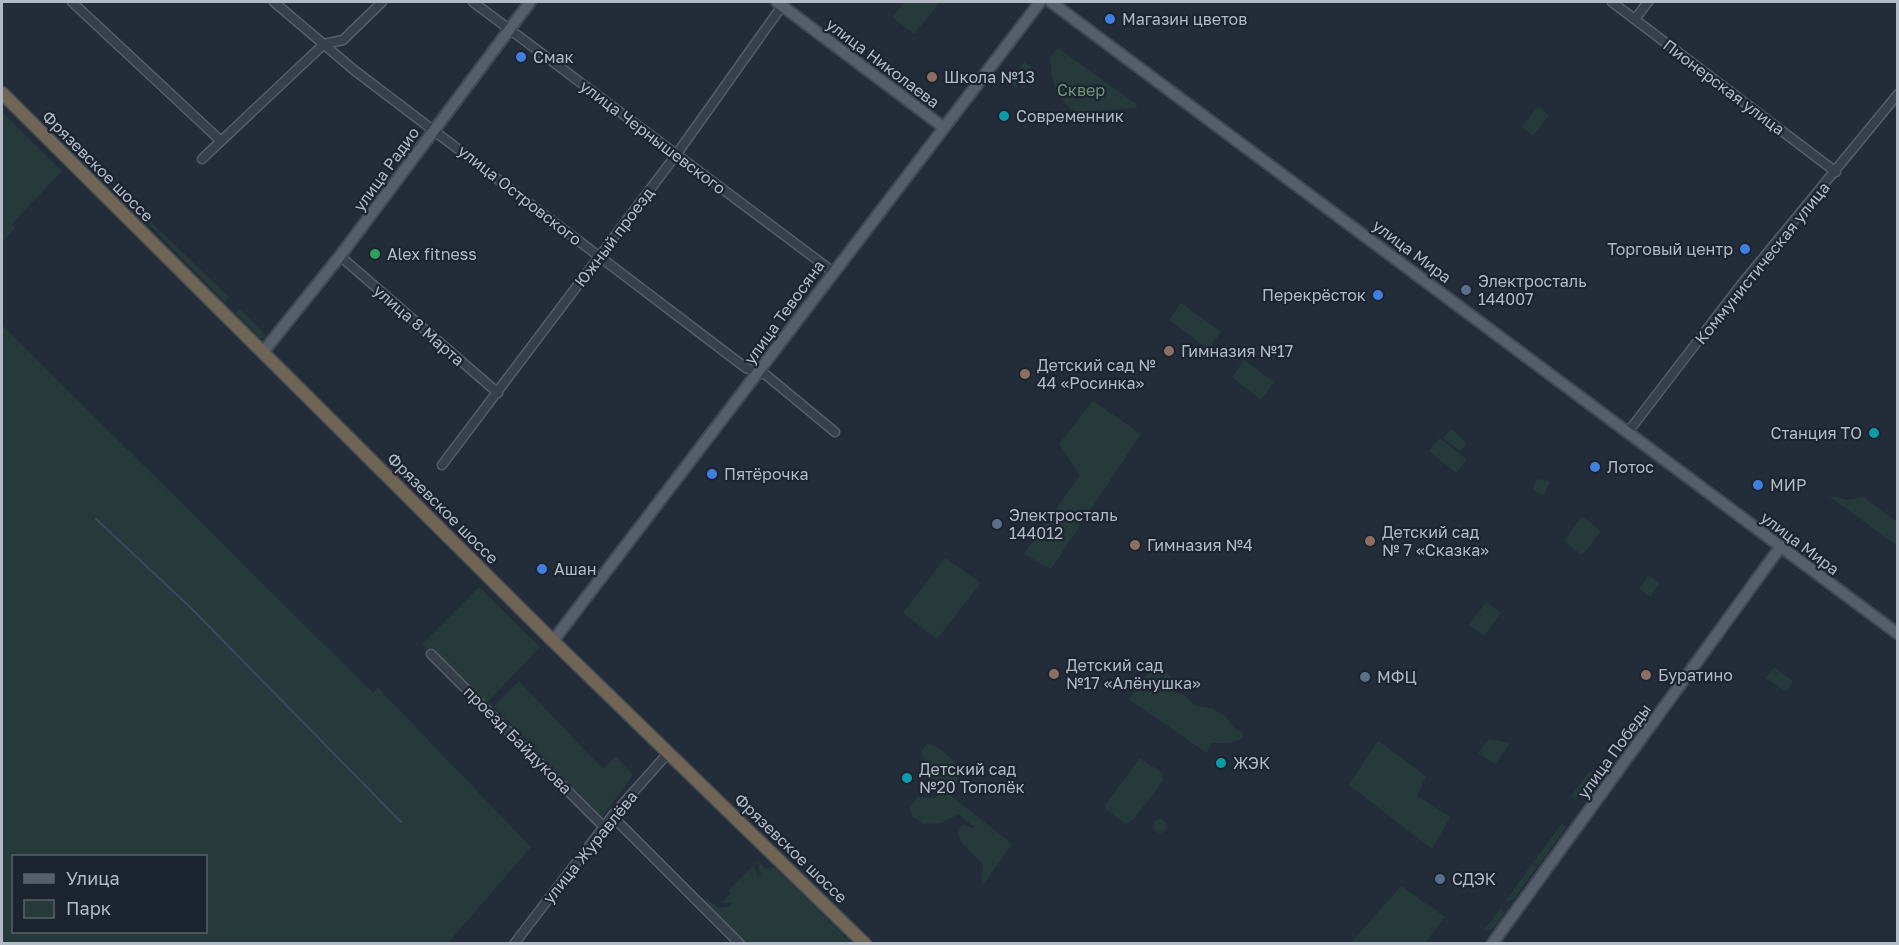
<svg xmlns="http://www.w3.org/2000/svg" width="1899" height="945" viewBox="0 0 1899 945" font-family="'Golos Text',sans-serif">
<style>
.green{fill:#263a3c;fill-rule:evenodd}
.lines{fill:none;stroke-linecap:round;stroke-linejoin:round}
.stream{stroke:#394a63;stroke-width:2}
.minor-casing{stroke:#555d68;stroke-width:11}
.major-casing{stroke:#404853;stroke-width:14}
.highway-casing{stroke:#424a55;stroke-width:15}
.minor{stroke:#373f4a;stroke-width:8}
.major{stroke:#555e6a;stroke-width:10}
.highway{stroke:#706554;stroke-width:12}
.shop-dot{fill:#3f7fe0;stroke:#1c242f;stroke-width:2}
.education-dot{fill:#8d6e63;stroke:#1c242f;stroke-width:2}
.culture-dot{fill:#0f9aa8;stroke:#1c242f;stroke-width:2}
.leisure-dot{fill:#2e9e5b;stroke:#1c242f;stroke-width:2}
.service-dot{fill:#5c6f8a;stroke:#1c242f;stroke-width:2}
.labels{text-anchor:middle;stroke-width:4.5;stroke-linejoin:round;paint-order:stroke}
.poi-label{font-size:16px;fill:#b2bac6;stroke:#1c242f;text-anchor:start}
.street-label{font-size:16px;fill:#b2bac6;stroke:#1c242f}
.park-label{font-size:16px;fill:#6a9674;stroke:#1c242f}
</style>
<rect width="100%" height="100%" fill="#232d3a"/>
<path class="green" d="M 905,2 L 940,2 L 914,34 L 892,17 Z
M 1058,48 L 1136,104 L 1137,108 L 1075,112 C 1054,95 1053,84 1050,58 Z
M 1024,62 L 1032,68 L 1023,79 L 1028,83 L 1024,88 L 1019,84 L 1016,88 L 1008,82 Z
M 1538,106 L 1549,115 L 1533,136 L 1522,127 Z
M 2,112 L 62,171 L 12,224 L 15,228 L 2,243 Z
M 146,217 L 229,297 L 225,302 L 144,219 Z
M 1181,303 L 1221,332 L 1208,349 L 1169,320 Z
M 240,309 L 266,335 L 266,338 L 260,338 L 236,313 Z
M 2,325 L 373,693 L 378,688 L 531,847 L 448,943 L 2,943 ZM 14,856 L 206,856 L 206,932 L 14,932 Z
M 1244,360 L 1274,382 L 1261,400 L 1232,377 Z
M 1093,401 L 1141,434 L 1051,569 L 1024,554 L 1080,475 L 1059,444 Z
M 1451,429 L 1467,443 L 1460,451 L 1443,438 Z
M 1440,438 L 1467,460 L 1456,473 L 1429,451 Z
M 1537,479 L 1550,481 L 1544,495 L 1532,490 Z
M 1829,496 L 1848,500 L 1863,497 L 1897,522 L 1897,546 Z
M 1582,516 L 1601,531 L 1582,555 L 1564,541 Z
M 945,558 L 981,583 L 937,639 L 903,613 Z
M 1649,575 L 1660,583 L 1650,597 L 1639,588 Z
M 479,587 L 540,647 L 483,707 L 422,644 Z
M 1486,602 L 1501,613 L 1484,636 L 1469,625 Z
M 1774,667 L 1793,681 L 1786,692 L 1766,678 Z
M 1163,668 L 1174,680 L 1174,692 L 1184,695 L 1196,706 L 1212,708 L 1226,717 L 1234,728 L 1244,734 L 1241,739 L 1229,743 L 1212,743 L 1207,753 L 1130,700 C 1136,687 1147,668 1163,668 Z
M 519,681 L 603,769 L 616,756 L 633,775 L 602,817 L 494,706 Z
M 1489,739 L 1510,743 L 1495,764 L 1478,753 Z
M 1378,741 L 1426,776 L 1417,796 L 1450,817 L 1432,849 L 1349,785 Z
M 928,743 L 942,750 L 963,770 L 950,795 L 1012,844 L 982,886 L 983,865 L 962,843 L 958,833 L 962,825 L 975,828 L 959,814 L 941,823 L 923,824 L 912,816 L 910,807 L 918,797 L 936,798 L 937,789 L 921,752 Z
M 1140,758 L 1162,773 L 1163,781 L 1133,820 L 1126,824 L 1106,810 L 1105,805 Z
M 1596,771 L 1575,800 L 1571,796 L 1589,772 Z
M1153 826a7 7 0 1 1 14 0a7 7 0 1 1-14 0Z
M 1562,823 L 1566,827 L 1539,865 L 1534,862 Z
M 756,860 L 766,869 L 774,867 L 852,943 L 746,943 L 704,901 L 707,899 L 719,908 L 730,906 L 732,903 L 722,903 L 731,893 L 729,890 L 753,866 L 758,877 L 761,874 Z
M 1532,864 L 1537,867 L 1514,899 L 1505,902 Z
M 1401,886 L 1445,917 L 1425,943 L 1351,943 Z
M 1502,907 L 1503,915 L 1492,929 L 1483,931 Z"/>
<g class="lines">
<path class="stream" d="M 96,519 L 190,607 L 401,822"/>
<defs>
<path id="minor" d="M 72,2 L 221,141
M 274,2 L 354,70 L 746,368 L 766,375 L 835,432
M 473,2 L 832,271
M 1612,2 L 1836,172
M 1635,19 L 1648,2
M 202,159 L 324,44 L 343,40 L 382,2
M 340,256 L 498,393
M 1628,432 L 1740,286 L 1898,94
M 442,465 L 676,155 L 782,6
M 431,654 L 604,827
M 612,816 L 740,944
M 514,944 L 612,816 L 669,752"/>
<path id="major" d="M 777,2 L 943,127
M 1051,2 L 1898,634
M 263,352 L 340,256 L 530,2
M 553,641 L 1040,2
M 1492,944 L 1781,546"/>
<path id="highway" d="M 2,93 L 553,641 L 865,944"/>
</defs>
<use href="#minor" class="minor-casing"/>
<use href="#major" class="major-casing"/>
<use href="#highway" class="highway-casing"/>
<use href="#minor" class="minor"/>
<use href="#major" class="major"/>
<use href="#highway" class="highway"/>
</g>
<g class="shop-dot">
<circle cx="1110" cy="19" r="6"/>
<circle cx="521" cy="57" r="6"/>
<circle cx="1745" cy="249" r="6"/>
<circle cx="1378" cy="295" r="6"/>
<circle cx="1595" cy="467" r="6"/>
<circle cx="712" cy="474" r="6"/>
<circle cx="1758" cy="485" r="6"/>
<circle cx="542" cy="569" r="6"/>
</g>
<g class="education-dot">
<circle cx="932" cy="77" r="6"/>
<circle cx="1169" cy="351" r="6"/>
<circle cx="1025" cy="374" r="6"/>
<circle cx="1370" cy="541" r="6"/>
<circle cx="1135" cy="545" r="6"/>
<circle cx="1054" cy="674" r="6"/>
<circle cx="1646" cy="675" r="6"/>
</g>
<g class="culture-dot">
<circle cx="1004" cy="116" r="6"/>
<circle cx="1874" cy="433" r="6"/>
<circle cx="1221" cy="763" r="6"/>
<circle cx="907" cy="778" r="6"/>
</g>
<circle class="leisure-dot" cx="375" cy="254" r="6"/>
<g class="service-dot">
<circle cx="1466" cy="290" r="6"/>
<circle cx="997" cy="524" r="6"/>
<circle cx="1365" cy="677" r="6"/>
<circle cx="1440" cy="879" r="6"/>
</g>
<g class="labels">
<g class="poi-label">
<text x="1122" y="25">Магазин цветов</text>
<text x="533" y="63">Смак</text>
<text x="944" y="83">Школа №13</text>
<text x="1016" y="122">Современник</text>
<text x="1733" y="255" text-anchor="end">Торговый центр</text>
<text x="387" y="260">Alex fitness</text>
<text x="1478" y="287">Электросталь<tspan x="1478" dy="18">144007</tspan></text>
<text x="1366" y="301" text-anchor="end">Перекрёсток</text>
<text x="1181" y="357">Гимназия №17</text>
<text x="1037" y="371">Детский сад №<tspan x="1037" dy="18">44 «Росинка»</tspan></text>
<text x="1862" y="439" text-anchor="end">Станция ТО</text>
<text x="1607" y="473">Лотос</text>
<text x="724" y="480">Пятёрочка</text>
<text x="1770" y="491">МИР</text>
<text x="1009" y="521">Электросталь<tspan x="1009" dy="18">144012</tspan></text>
<text x="1382" y="538">Детский сад<tspan x="1382" dy="18">№ 7 «Сказка»</tspan></text>
<text x="1147" y="551">Гимназия №4</text>
<text x="554" y="575">Ашан</text>
<text x="1066" y="671">Детский сад<tspan x="1066" dy="18">№17 «Алёнушка»</tspan></text>
<text x="1658" y="681">Буратино</text>
<text x="1377" y="683">МФЦ</text>
<text x="1233" y="769">ЖЭК</text>
<text x="919" y="775">Детский сад<tspan x="919" dy="18">№20 Тополёк</tspan></text>
<text x="1452" y="885">СДЭК</text>
</g>
<g class="street-label">
<text transform="translate(883 63) rotate(37)" y="6">улица Николаева</text>
<text transform="translate(1724 87) rotate(37)" y="6">Пионерская улица</text>
<text transform="translate(653 137) rotate(37)" y="6">улица Чернышевского</text>
<text transform="translate(98 166) rotate(45)" y="6">Фрязевское шоссе</text>
<text transform="translate(386 169) rotate(-54)" y="6">улица Радио</text>
<text transform="translate(520 195) rotate(38)" y="6">улица Островского</text>
<text transform="translate(614 237) rotate(-53)" y="6">Южный проезд</text>
<text transform="translate(1412 251) rotate(37)" y="6">улица Мира</text>
<text transform="translate(1762 263) rotate(-51)" y="6">Коммунистическая улица</text>
<text transform="translate(784 312) rotate(-54)" y="6">улица Тевосяна</text>
<text transform="translate(419 325) rotate(41)" y="6">улица 8 Марта</text>
<text transform="translate(443 508) rotate(45)" y="6">Фрязевское шоссе</text>
<text transform="translate(1800 543) rotate(37)" y="6">улица Мира</text>
<text transform="translate(518 740) rotate(45)" y="6">проезд Байдукова</text>
<text transform="translate(1614 751) rotate(-54)" y="6">улица Победы</text>
<text transform="translate(590 847) rotate(-51)" y="6">улица Журавлёва</text>
<text transform="translate(791 848) rotate(44)" y="6">Фрязевское шоссе</text>
</g>
<g class="park-label">
<text x="1081" y="96">Сквер</text>
</g>
</g>
<rect width="1899" height="945" fill="none" stroke="#b2bac6" stroke-width="6"/>
<rect x="12" y="855" width="195" height="78" fill="#1c242f" stroke="#58606b" stroke-width="1.5"/>
<rect x="24" y="874" width="30" height="9" fill="#555e6a" stroke="#58606b" stroke-width="1.5"/>
<text x="66" y="885" font-size="18" fill="#b2bac6">Улица</text>
<rect x="24" y="900" width="30" height="18" fill="#263a3c" stroke="#58606b" stroke-width="1.5"/>
<text x="66" y="915" font-size="18" fill="#b2bac6">Парк</text>
</svg>
